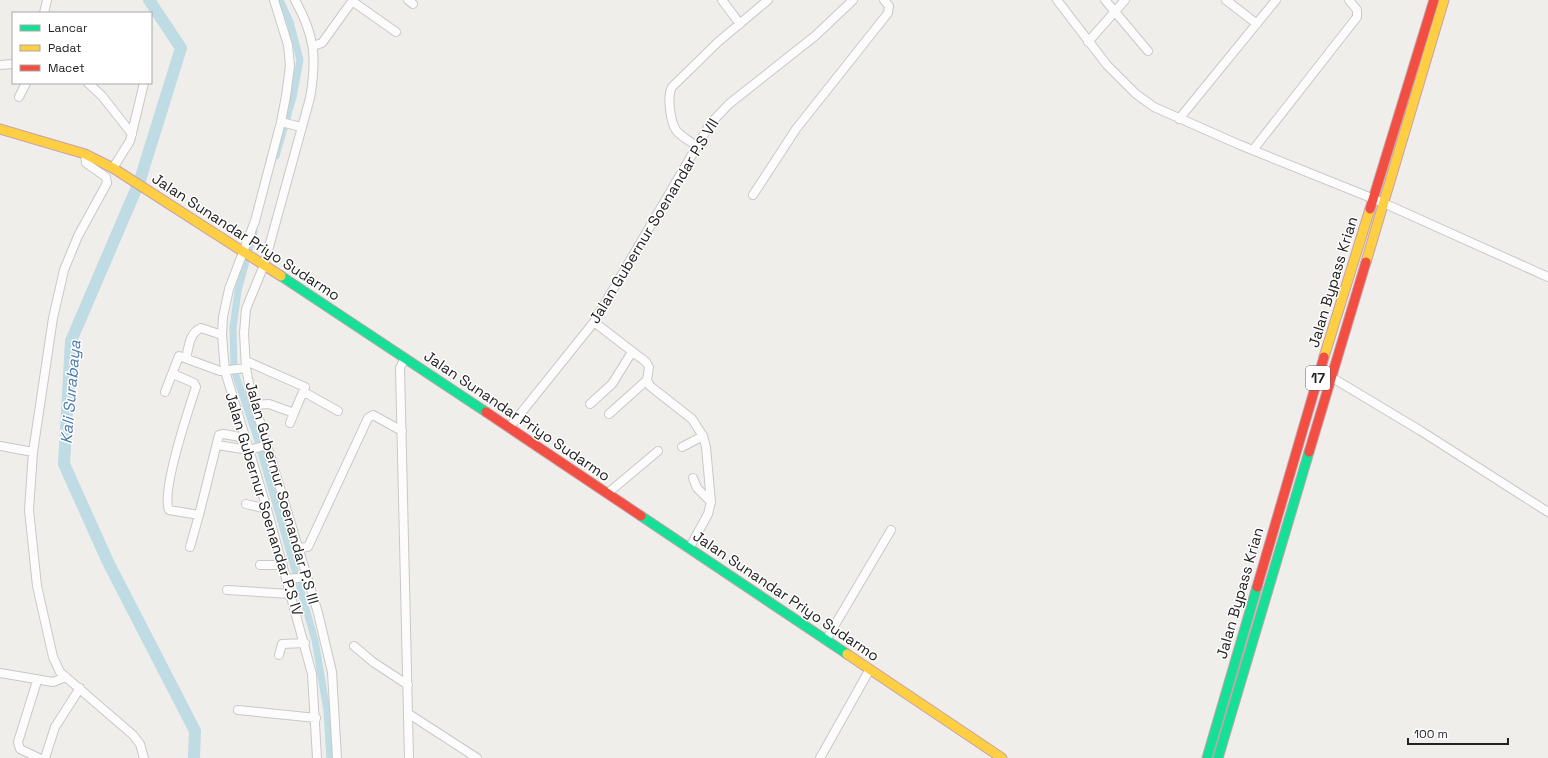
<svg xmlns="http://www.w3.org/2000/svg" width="1548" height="758" viewBox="0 0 1548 758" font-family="'Space Grotesk',sans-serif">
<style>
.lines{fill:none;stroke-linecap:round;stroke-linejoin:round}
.canal{stroke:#bfdbe3;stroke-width:7}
.river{stroke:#bfdbe3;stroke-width:12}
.street-casing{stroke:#c9c8c7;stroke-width:10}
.fast-casing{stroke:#c5a2ac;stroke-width:11}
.slow-casing{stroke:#c5a2ac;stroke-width:11}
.jam-casing{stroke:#c5a2ac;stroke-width:11}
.street{stroke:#fdfcfc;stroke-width:8}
.fast{stroke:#16e098;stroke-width:9}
.slow{stroke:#ffcf43;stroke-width:9}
.jam{stroke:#f24e42;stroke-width:9}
.labels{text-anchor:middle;stroke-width:3;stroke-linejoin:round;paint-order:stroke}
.shield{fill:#fff;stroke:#646464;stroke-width:1}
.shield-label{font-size:14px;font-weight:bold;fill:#222}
.street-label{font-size:15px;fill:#222;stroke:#fff}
.water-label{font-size:16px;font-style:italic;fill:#4a7aab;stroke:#fff}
</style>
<rect width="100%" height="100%" fill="#f0eeeb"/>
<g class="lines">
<path class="canal" d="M 276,156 L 293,97 L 300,60 L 290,22 L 280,0
M 254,232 L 238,291 L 233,328 L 234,370 L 256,435 L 315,640 L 327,711 L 330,758"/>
<path class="river" d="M 149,0 L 181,48 L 140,180 L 71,341 L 64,464 L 108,562 L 195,731 L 194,758"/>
<defs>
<path id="street" d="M 274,0 L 288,45 L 290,66 L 286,96 L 281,122 L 255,221 L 229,289 L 223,317 L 222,335 L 225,371 L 267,509 L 312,674 L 317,758
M 295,0 C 315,36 317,58 310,98 L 264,265 L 246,309 L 244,333 L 246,368 L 250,389 L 318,613 L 332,672 L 337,758
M 408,0 L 413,4
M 722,0 L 740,24
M 1057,0 L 1107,65 L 1136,94 L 1154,107 L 1240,145 L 1379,201 L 1548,277
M 1105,0 L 1148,51
M 1226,0 L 1257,24
M 352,1 L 396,32
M 44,13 L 47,0
M 1088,42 L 1125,0
M 313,46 L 322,43 L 353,0
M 0,65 L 13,64
M 88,83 L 102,96 L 132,134
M 19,97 L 26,83
M 1179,119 L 1276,0
M 281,122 L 301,127
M 696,146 C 690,141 680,136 676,130 C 670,121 667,96 672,87 L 718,42 L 768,0
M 1253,150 L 1357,17 L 1357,10 L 1349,0
M 85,154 L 86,163 L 106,177 L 107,183 L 78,236 L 64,270 L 53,318 L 33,452 L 29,510 L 37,586 L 53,657 L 60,672 L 133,735 L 140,744 L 144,758
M 113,168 L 130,141 L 144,83
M 753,195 L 796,129 L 888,13 L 889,6 L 884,0
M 594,322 L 646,362 L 649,367 L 647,380 L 650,386 L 692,419 L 703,436 L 706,447 L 711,502 L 708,514 L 690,547
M 186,358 C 189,347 189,333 201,328 L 222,335
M 405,358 L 400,368 L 409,758
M 246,361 L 305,387 L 294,413 L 269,404 L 254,405
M 173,374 L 194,383 L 196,387 C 189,408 161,492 169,510 L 199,515 L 219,435 L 224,434 L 245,438
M 1331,377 L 1421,431 L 1548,512
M 165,392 L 179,356 L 220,371 L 246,368
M 304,392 L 338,411
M 590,404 L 612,384 L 632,352
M 609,414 L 647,380
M 290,423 L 294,413
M 509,428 L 594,322 L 710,124 L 729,104 L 815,36 L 853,0
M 217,445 L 249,450 L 267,445
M 0,446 L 33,452
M 682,447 L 703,436
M 693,478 L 697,488 L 711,502
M 608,493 L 658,451
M 246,504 L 267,509
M 190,547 L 199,515
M 298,548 L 308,547 L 368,418 L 373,415 L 402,431
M 260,565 L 283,565
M 287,579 L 306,577
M 227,590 L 290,594
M 826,640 L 891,530
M 354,646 L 373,662 L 408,685
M 279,655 L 282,644 L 305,643
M 0,673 L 53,682 L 66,677
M 37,681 L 18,742 L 20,749 L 39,758
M 238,710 L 316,718
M 409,714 L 477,758
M 45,758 L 55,727 L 80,688
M 820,758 L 870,669"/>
<path id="fast" d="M 281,276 L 486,412
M 641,516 L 847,654
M 1207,758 L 1257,587
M 1218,758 L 1309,452"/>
<path id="slow" d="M 0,129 L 85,154 L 113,168 L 281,276
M 1366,262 L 1444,0
M 1324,357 L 1370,209
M 847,654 L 1002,758"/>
<path id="jam" d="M 1370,209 L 1434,0
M 486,412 L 641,516
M 1309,452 L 1366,262
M 1257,587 L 1324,357"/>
</defs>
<use href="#street" class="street-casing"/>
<use href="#fast" class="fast-casing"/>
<use href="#slow" class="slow-casing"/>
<use href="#jam" class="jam-casing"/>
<use href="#street" class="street"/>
<use href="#fast" class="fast"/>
<use href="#slow" class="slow"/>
<use href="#jam" class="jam"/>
</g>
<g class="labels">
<rect class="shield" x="1306" y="366" width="24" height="24" rx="3"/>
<g class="shield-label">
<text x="1318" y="383">17</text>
</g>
<g class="street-label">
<text transform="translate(654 221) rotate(-59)" y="5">Jalan Gubernur Soenandar P.S VII</text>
<text transform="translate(246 237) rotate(33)" y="5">Jalan Sunandar Priyo Sudarmo</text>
<text transform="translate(1333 282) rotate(-73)" y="5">Jalan Bypass Krian</text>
<text transform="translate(517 416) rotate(34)" y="5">Jalan Sunandar Priyo Sudarmo</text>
<text transform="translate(282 493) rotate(74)" y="5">Jalan Gubernur Soenandar P.S III</text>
<text transform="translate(264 504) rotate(73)" y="5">Jalan Gubernur Soenandar P.S IV</text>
<text transform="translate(1240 593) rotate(-74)" y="5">Jalan Bypass Krian</text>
<text transform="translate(786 596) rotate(34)" y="5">Jalan Sunandar Priyo Sudarmo</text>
</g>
<g class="water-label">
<text transform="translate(70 392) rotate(-85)" y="6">Kali Surabaya</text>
</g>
</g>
<rect x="12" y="12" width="140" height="72" fill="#ffffff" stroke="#a7a7a7"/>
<rect x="20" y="25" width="20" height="6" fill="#16e098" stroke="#a7a7a7"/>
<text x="48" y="32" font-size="12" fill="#222222">Lancar</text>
<rect x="20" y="45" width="20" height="6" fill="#ffcf43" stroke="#a7a7a7"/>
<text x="48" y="52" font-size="12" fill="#222222">Padat</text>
<rect x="20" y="65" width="20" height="6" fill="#f24e42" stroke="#a7a7a7"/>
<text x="48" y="72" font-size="12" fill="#222222">Macet</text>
<path d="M1408 738v6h100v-6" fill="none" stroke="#222222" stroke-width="2"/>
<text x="1414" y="738" font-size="12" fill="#222222" stroke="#ffffff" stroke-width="3" paint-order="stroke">100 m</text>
</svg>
